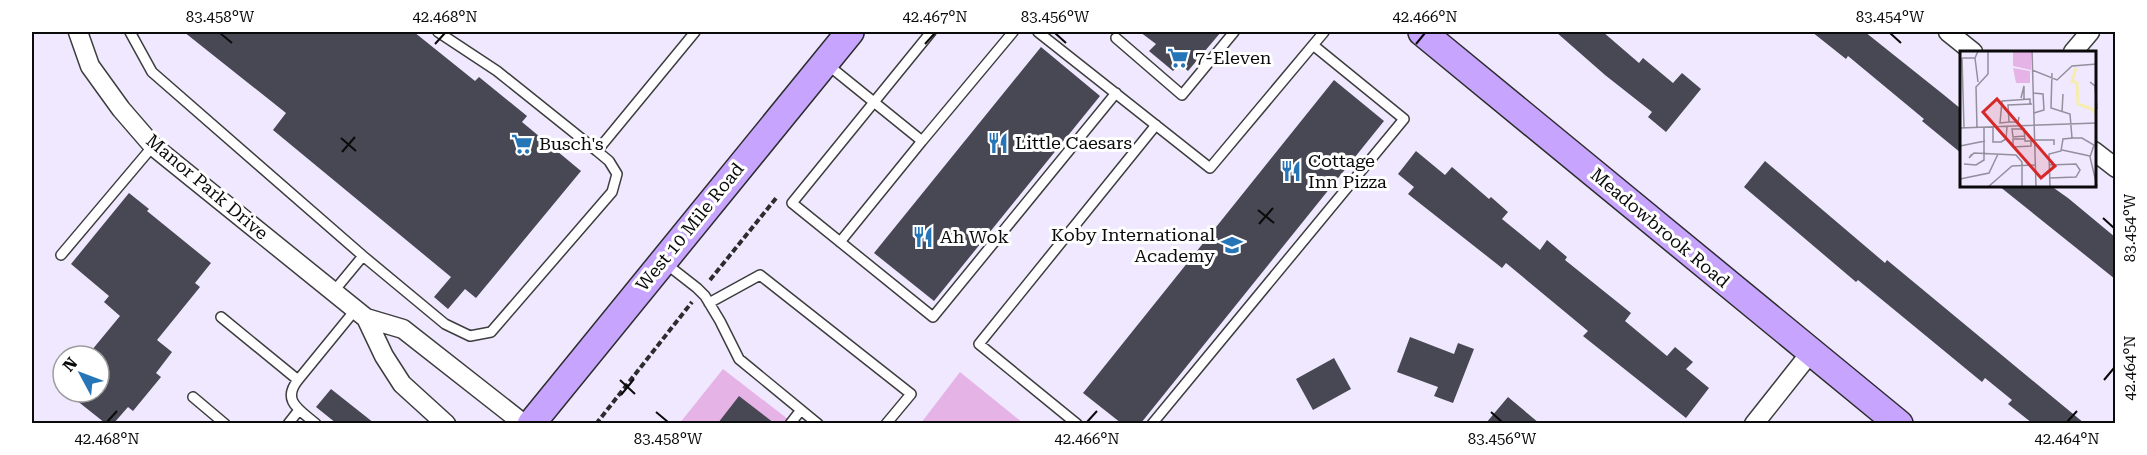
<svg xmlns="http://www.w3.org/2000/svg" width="2147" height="455" viewBox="0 0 2147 455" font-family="'Roboto Serif',serif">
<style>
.green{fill:#e6b3e7}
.building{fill:#474853}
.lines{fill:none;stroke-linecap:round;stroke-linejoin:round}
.lane-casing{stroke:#3d3d3d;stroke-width:12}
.street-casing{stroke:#3d3d3d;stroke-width:21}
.secondary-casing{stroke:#2c2c2c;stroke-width:30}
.path{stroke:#2c2c2c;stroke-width:4;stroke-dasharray:6 3;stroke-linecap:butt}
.lane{stroke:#fff;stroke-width:9}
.street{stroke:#fff;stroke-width:18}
.secondary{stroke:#c7a4fe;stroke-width:27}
.ticks{fill:none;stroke:#0a0a0a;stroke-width:2}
.labels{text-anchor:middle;stroke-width:6;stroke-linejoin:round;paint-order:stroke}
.poi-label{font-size:18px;fill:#0a0a0a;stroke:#fff;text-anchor:start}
.street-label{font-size:18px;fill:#0a0a0a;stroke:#fff}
.inset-river{fill:none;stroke:#f5ecae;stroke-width:3}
.inset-road{fill:none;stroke:#938f9d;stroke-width:1.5}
.view{fill:#d62828;fill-opacity:0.15;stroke:#d62828;stroke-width:3}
.inset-edge{fill:none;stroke:#0a0a0a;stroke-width:3}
.neatline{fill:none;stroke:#0a0a0a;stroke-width:2}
.ticks-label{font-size:15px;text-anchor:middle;fill:#0a0a0a}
</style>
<rect width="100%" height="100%" fill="#efe8ff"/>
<path class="green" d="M 723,369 L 793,423 L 679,424 Z
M 960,372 L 1023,423 L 921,423 Z"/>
<path class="building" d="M 184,32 L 414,32 L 475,81 L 479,77 L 527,116 L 522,122 L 581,171 L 476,298 L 465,289 L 448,309 L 434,297 L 451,277 L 273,130 L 286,113 Z
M 1140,32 L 1221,32 L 1188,71 L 1180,64 L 1173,71 L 1149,51 L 1156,44 Z
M 1556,32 L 1603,32 L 1639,63 L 1643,58 L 1673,83 L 1682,73 L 1701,89 L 1666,132 L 1648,117 L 1652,112 L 1605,75 Z
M 1812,32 L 1865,32 L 1944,95 L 1961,109 L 1961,153 L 1922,121 L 1924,119 L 1848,56 L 1846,59 Z
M 1041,47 L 1100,96 L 934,301 L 874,253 Z
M 1334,80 L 1384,121 L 1141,423 L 1121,423 L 1083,393 Z
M 1416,151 L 1445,175 L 1452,167 L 1489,199 L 1491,197 L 1508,212 L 1502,219 L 1540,250 L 1547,240 L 1567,257 L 1565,260 L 1631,313 L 1625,321 L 1667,356 L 1675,347 L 1693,362 L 1686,369 L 1709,388 L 1686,418 L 1583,336 L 1588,331 L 1506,263 L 1502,268 L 1408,194 L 1414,187 L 1398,174 Z
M 1765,161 L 1885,263 L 1887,260 L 2084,423 L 2032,423 L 2008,404 L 2012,400 L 1985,378 L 1982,382 L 1858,280 L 1856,282 L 1744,187 Z
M 1999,186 L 2051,186 L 2068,198 L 2115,237 L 2115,279 Z
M 129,193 L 149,209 L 147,211 L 211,263 L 195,283 L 200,287 L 157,340 L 172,352 L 156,373 L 161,377 L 133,411 L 128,407 L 114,423 L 105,423 L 66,392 L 99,392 L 99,356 L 87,356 L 120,316 L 104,302 L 109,296 L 71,264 Z
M 1410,337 L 1454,354 L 1458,343 L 1474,349 L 1453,403 L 1434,396 L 1438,387 L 1397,372 Z
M 1334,358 L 1351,389 L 1313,410 L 1296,379 Z
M 331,389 L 374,423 L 336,423 L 316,407 Z
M 739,396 L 774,423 L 718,423 Z
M 1508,397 L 1539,423 L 1486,423 Z"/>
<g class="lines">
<defs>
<path id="lane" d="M 130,32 L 152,72 L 363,256 L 445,324 L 470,336 L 491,332 L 612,192 L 617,174 L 609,161 L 597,151
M 438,32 L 497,71 L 597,151 L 695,32
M 931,32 L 792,203 L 933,317 L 1116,93
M 1038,32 L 1210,168 L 1324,32
M 1116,38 L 1182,95 L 1234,32
M 828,65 L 922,141 L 1013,32
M 840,242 L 922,141
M 61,255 L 153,146
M 665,263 L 697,288 L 705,296 L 720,321 L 739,359 L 818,424
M 334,291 L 363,256
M 709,303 L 760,275 L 911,394 L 886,424
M 221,317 L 298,380 L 356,309
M 298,380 C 281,401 300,410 316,424
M 193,397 L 225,424
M 288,424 L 299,410
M 790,424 L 801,410
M 1077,424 L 979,344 L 1156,125
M 1152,424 L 1404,119 L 1313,45"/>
<path id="street" d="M 78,32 L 90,66 L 121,109 L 153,146 L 366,318 L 384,356 L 402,384 L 446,424
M 1948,32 L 1973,52
M 2073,52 L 2090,32
M 2094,151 L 2116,168
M 366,318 L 403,329 L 524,424
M 1754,424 L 1811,352"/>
<path id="secondary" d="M 1422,32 L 1899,424
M 531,424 L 850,32"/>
</defs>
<use href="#lane" class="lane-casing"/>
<use href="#street" class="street-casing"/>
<use href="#secondary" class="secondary-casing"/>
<path class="path" d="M 710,280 L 777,197
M 596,424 L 692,302"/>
<use href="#lane" class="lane"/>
<use href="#street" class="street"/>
<use href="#secondary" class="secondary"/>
</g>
<path class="ticks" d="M 220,33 L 232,43M 1055,33 L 1066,43M 1890,33 L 1901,43M 435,44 L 445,33M 925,44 L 935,33M 1416,44 L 1425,33M 341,138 L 356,151M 342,152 L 355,137M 1258,210 L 1274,223M 2103,218 L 2114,228M 1259,224 L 1273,208M 620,380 L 635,394M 2104,380 L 2114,368M 621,395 L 634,379M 656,412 L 668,422M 1491,412 L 1502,422M 107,422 L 117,411M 1087,422 L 1097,411M 2067,422 L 2077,411"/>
<defs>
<symbol id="supermarket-bare" viewBox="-9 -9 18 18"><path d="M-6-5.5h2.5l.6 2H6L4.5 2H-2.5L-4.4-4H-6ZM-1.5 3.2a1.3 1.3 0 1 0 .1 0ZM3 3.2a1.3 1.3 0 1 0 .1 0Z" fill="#2575b7" stroke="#fff" stroke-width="2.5" paint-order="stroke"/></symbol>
<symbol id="restaurant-bare" viewBox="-9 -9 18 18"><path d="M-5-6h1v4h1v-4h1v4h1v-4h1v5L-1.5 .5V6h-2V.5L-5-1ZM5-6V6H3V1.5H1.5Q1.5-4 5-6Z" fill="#2575b7" stroke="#fff" stroke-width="2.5" paint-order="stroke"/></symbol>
<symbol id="school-bare" viewBox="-9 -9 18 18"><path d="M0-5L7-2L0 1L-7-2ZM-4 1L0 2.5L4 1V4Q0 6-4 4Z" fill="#2575b7" stroke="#fff" stroke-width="2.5" paint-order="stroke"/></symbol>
</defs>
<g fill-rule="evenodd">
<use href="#supermarket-bare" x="1163" y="43" width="30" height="30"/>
<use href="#restaurant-bare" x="983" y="128" width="30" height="30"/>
<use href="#supermarket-bare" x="507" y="129" width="30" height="30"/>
<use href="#restaurant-bare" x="1276" y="156" width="30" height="30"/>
<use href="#restaurant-bare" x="908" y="222" width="30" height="30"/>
<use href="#school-bare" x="1217" y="230" width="30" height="30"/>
</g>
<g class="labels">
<g class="poi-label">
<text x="1195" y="64">7-Eleven</text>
<text x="1015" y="149">Little Caesars</text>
<text x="539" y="150">Busch's</text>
<text x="1308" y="167">Cottage<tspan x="1308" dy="21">Inn Pizza</tspan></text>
<text x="1215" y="241" text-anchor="end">Koby International<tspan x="1215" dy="21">Academy</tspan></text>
<text x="940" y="243">Ah Wok</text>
</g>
<g class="street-label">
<text transform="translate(207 187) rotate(40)" y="6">Manor Park Drive</text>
<text transform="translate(690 227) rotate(-51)" y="6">West 10 Mile Road</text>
<text transform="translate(1660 228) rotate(40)" y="6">Meadowbrook Road</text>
</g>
</g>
<g transform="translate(1960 51)">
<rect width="136" height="136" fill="#efe8ff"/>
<path d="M 53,0 L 71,0 L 71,19 L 53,15 ZM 53,17 L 70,20 L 70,32 L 56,32 Z" fill="#e6b3e7"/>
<path class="inset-river" d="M 116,17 L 112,30 L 117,32 L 118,53 L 132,58 L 137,64"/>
<path class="inset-road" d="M 72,0 L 76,136M 2,7 L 4,77M 2,7 L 15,7 L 18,0M 15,7 L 18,31M 72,19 L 97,29 L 112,15 L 137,13M 92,22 L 91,57 L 110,63 L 112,87M 130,31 L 135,35 L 137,58M 73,42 L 83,43 L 84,59 L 74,62M 61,47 L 64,35 L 64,48M 102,61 L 103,43M 59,66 L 58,71 L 49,71 L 48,54 L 72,53M 49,71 L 40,72 L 42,50 L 70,48 L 70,53M 33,76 L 33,91 L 41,91 L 46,88 L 47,76M 0,77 L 137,72M 17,77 L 16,36 L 28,23 L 28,0M 64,77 L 65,90 L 72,90M 64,78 L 52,78 L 53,86 L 64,85M 65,88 L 53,88 L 53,96 L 71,95 L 71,90M 74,89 L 94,89 L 94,94M 0,95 L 25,90M 102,99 L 130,105M 12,103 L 9,107 L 14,102 L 56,104 L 62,111 L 62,136M 4,113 L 16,114 L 24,109 L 24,77M 89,114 L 116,113 L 120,119 L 116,126 L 89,127M 0,128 L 29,122 L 38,103M 28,136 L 52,115 L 75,114M 90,136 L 89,103 L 101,100 L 103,88 L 113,87 L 122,87 L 134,94 L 130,106 L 137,135"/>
<path class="view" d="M 37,48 L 95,115 L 81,127 L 23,61 Z"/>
<rect width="136" height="136" class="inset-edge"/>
</g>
<rect width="2147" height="455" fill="none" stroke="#ffffff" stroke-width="66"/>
<g transform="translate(81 374) rotate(311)"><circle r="28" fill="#ffffff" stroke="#9d9d9d" stroke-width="1.5"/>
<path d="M0-4.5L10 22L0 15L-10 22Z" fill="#2575b7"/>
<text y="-9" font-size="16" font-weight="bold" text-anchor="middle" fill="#0a0a0a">N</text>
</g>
<rect x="33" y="33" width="2081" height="389" class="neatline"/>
<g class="ticks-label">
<text x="220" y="22">83.458°W</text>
<text x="445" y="22">42.468°N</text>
<text x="935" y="22">42.467°N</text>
<text x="1055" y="22">83.456°W</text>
<text x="1425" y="22">42.466°N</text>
<text x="1890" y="22">83.454°W</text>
<text transform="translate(2130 228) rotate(-90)" y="5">83.454°W</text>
<text transform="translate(2130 368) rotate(-90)" y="5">42.464°N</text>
<text x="107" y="444">42.468°N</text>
<text x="668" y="444">83.458°W</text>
<text x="1087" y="444">42.466°N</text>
<text x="1502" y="444">83.456°W</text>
<text x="2067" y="444">42.464°N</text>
</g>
</svg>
